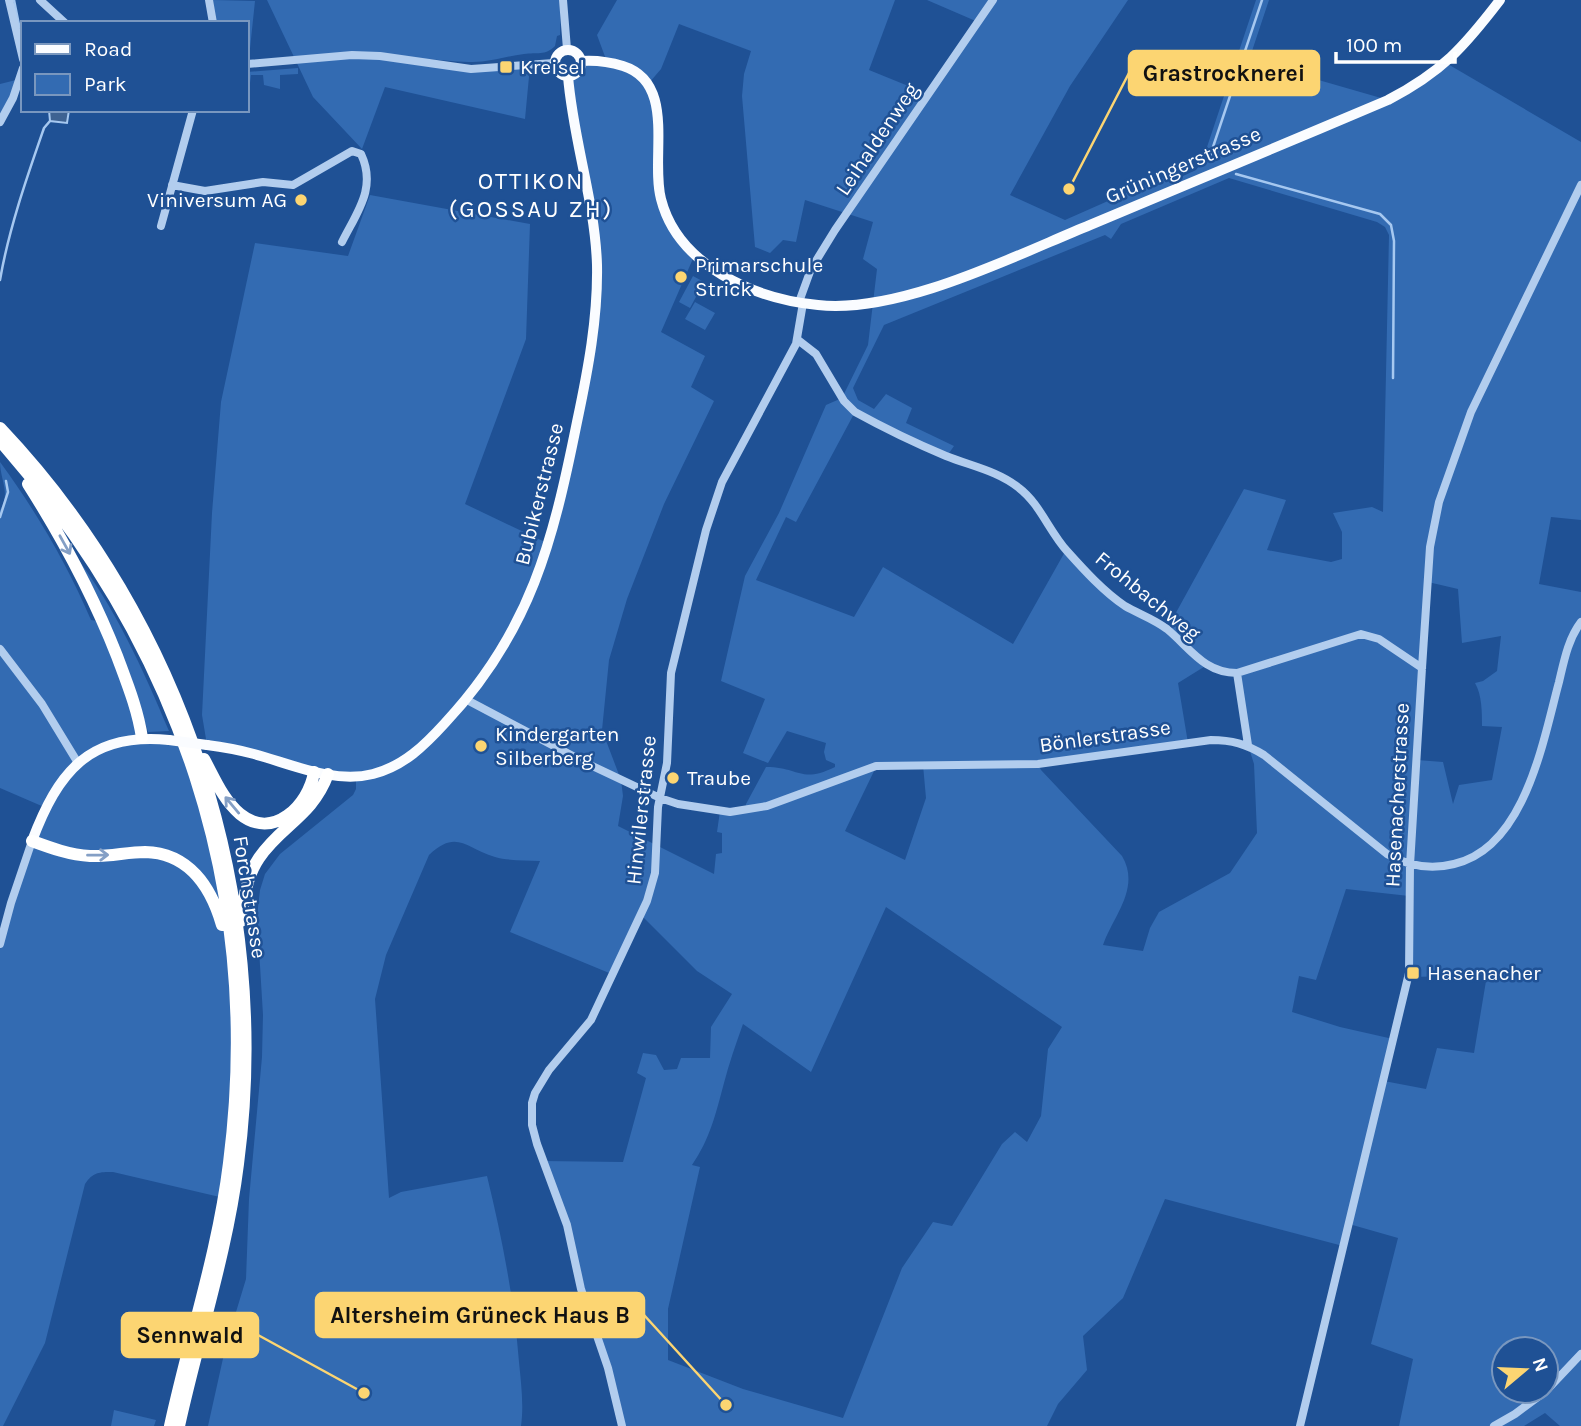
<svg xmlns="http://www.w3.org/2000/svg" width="1581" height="1426" viewBox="0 0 1581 1426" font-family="Karla,sans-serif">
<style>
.green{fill:#336bb2;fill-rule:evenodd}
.water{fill:#3e6292;stroke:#a6c8f0;stroke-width:2}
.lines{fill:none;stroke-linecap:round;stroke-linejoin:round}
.stream{stroke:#a6c8f0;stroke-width:2.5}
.minor{stroke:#b2cdee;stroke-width:8}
.major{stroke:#fafcff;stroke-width:10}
.highway{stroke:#fff;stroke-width:12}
.major-bridge{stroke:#fafcff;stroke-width:10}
.oneway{stroke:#849fc5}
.poi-dot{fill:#fcd572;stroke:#1f5195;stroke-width:2.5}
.labels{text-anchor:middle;stroke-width:5;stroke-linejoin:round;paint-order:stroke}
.poi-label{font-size:21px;fill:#fff;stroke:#1f5195;text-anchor:start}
.street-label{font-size:21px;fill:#fff;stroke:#1f5195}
.quarter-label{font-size:24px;letter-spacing:2px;fill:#fff;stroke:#1f5195}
.leader{fill:none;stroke:#fcd572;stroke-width:2.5}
.callout-dot{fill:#fcd572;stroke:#1f5195;stroke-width:2.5}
.callout{fill:#fcd572;stroke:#fcd572;stroke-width:2.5}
.callout-label{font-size:23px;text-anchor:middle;font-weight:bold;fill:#111}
</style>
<rect width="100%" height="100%" fill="#1f5195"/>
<path class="green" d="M 213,0 L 255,1 L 249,58 L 247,58 L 247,23 L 215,23 Z
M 267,0 L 561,0 L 560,35 L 557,36 L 555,46 C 545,56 537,52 524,54 C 506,56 488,63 469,62 C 448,62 428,57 407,60 L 447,67 L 530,66 L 525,119 L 385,87 L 362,149 L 313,97 Z
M 617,0 L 895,0 L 869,70 L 928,94 L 978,22 L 927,0 L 1128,0 L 1070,86 L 1010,195 L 1065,220 L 1160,178 L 1183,176 L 1196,170 L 1202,162 L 1256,0 L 1269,0 L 1249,60 L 1388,100 L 1446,63 L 1581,142 L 1581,520 L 1551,517 L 1539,584 L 1581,592 L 1581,1426 L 1560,1426 L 1545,1413 L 1524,1426 L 1399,1426 L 1413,1359 L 1371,1344 L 1398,1238 L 1349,1224 L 1343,1246 L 1165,1199 L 1123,1298 L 1083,1336 L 1087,1370 L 1058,1404 L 1047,1426 L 622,1426 L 573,1245 L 542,1161 L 623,1162 L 646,1078 L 637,1073 L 643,1053 L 656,1055 L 664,1070 L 677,1069 L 681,1058 L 710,1058 L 711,1027 L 732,994 L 697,971 L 642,916 L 614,975 L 510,932 L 540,861 C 526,860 509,861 495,857 C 465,848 457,829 429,855 L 386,955 L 375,999 L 389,1198 L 401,1192 L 487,1176 C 502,1238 514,1298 519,1362 C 521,1383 524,1405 521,1426 L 208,1426 L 226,1345 L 246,1279 L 249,1199 L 262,1057 L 263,1015 L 257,916 L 260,890 L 265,874 L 280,854 L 353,795 L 356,789 L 356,776 L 207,745 L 202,715 L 212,513 L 221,402 L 255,243 L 348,256 L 370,195 L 530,224 L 526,339 L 465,504 L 545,542 L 582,397 L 597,266 L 571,76 L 580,69 L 581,61 L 607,62 L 597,35 ZM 679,24 L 751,51 L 744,74 L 742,96 L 755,247 L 770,253 L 783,240 L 796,242 L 805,200 L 873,222 L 863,259 L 877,269 L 868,345 L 842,398 L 826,405 L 779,513 L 745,576 L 721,681 L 765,699 L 743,753 L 768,763 L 787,731 L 826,743 L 824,752 L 826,760 L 835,764 L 835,767 C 800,784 800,767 766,767 L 746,804 L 745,811 L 720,811 L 717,832 L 722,833 L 722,853 L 716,854 L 714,874 L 618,826 L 623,796 L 621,780 L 602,730 L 609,660 L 627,599 L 664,504 L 714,401 L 691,387 L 705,356 L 661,332 L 695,254 L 660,197 L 653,92 L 649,83 L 661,69 ZM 1229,178 L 1377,222 L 1385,227 L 1389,235 L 1383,512 L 1372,507 L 1333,513 L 1342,532 L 1342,559 L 1331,562 L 1267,550 L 1286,500 L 1244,489 L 1167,629 L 1106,590 L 1066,550 L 1013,644 L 883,567 L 854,617 L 756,580 L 786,517 L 796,522 L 855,412 L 947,456 L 954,446 L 906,423 L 912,408 L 886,394 L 874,409 L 858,400 L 853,388 L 884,325 L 1105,235 L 1111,239 L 1121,224 ZM 1428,582 L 1458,589 L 1462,643 L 1501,636 L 1497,671 L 1483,681 L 1475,683 C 1482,695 1482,712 1482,726 L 1502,727 L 1492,780 L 1459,785 L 1453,804 L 1443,762 L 1417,760 ZM 1207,665 L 1236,673 L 1248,745 L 1254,764 L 1257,833 L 1230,873 L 1159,912 L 1150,928 L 1143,951 L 1103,945 C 1113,916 1141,888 1122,856 L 1041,770 L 1038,764 L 1188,743 L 1178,683 ZM 923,765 L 926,798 L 905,860 L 845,831 L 876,767 ZM 1346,889 L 1409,896 L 1413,977 L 1487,975 L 1474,1053 L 1437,1048 L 1426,1089 L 1384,1081 L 1393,1039 L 1340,1027 L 1292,1012 L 1299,976 L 1316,980 ZM 886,907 L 1062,1027 L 1048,1049 L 1041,1116 L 1027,1142 L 1015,1132 L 1002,1144 L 952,1226 L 933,1222 L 902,1268 L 843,1418 L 743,1389 L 668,1360 L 668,1309 L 700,1167 L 692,1165 C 710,1139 716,1113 724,1083 C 729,1063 736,1044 743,1024 L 811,1072 ZM 1504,1349 L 1546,1349 L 1546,1391 L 1504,1391 Z
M 298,68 L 298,74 L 280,75 L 280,89 L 264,85 L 263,75 L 251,75 L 250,83 L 247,84 L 247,72 Z
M 20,79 L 0,122 L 0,84 Z
M 693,276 L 704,282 L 690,308 L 679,302 Z
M 695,302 L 715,313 L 705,330 L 685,319 Z
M 0,462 C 36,511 67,564 91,620 L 103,622 L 142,738 L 183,741 L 205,809 L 235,989 L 224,1198 L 113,1172 C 99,1172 93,1172 85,1184 L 45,1343 L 3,1426 L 0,1426 L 0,944 L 44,807 L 0,788 L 0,510 C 11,494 0,479 0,462 Z
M 74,554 C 115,607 143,669 169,731 L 148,732 L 130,674 Z
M 114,1410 L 156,1420 L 154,1426 L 111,1426 Z"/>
<path class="water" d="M 49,110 L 69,110 L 67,123 L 50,121 Z"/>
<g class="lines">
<path class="stream" d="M 14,0 L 19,25 L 23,33
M 1209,159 L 1262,0
M 1236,174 L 1380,214 L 1391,225 L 1394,241 L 1393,378
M 0,280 C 9,228 27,177 44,128 L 50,121
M 0,517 L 8,492 L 6,481"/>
<path class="minor" d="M 9,0 L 23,59
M 40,0 L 65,23
M 209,0 L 213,23
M 563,0 L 567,49
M 247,64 L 352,55 L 380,56 L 471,69 L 554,63
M 0,122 L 13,98 L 23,68
M 172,185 L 205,191 L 263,182 L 293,185 L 352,151 L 361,154 C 377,188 357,212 342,242
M 161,226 L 193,110
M 799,302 L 811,269 L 835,230 L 993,0
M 798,340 L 816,354 L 844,401 L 855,412 C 884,428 915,443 946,456 C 971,466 998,471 1019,488 C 1040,504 1049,531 1067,551 C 1084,570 1104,592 1125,606 C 1139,614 1154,619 1167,629 C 1190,648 1204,673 1237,673 L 1361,634 L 1379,639 L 1422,668
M 0,649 L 42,704 L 78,763
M 1237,673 L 1248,745
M 467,700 L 588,764 L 660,798 L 678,804 L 730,812 L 767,806 L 876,766 L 1038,764 L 1211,740 C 1232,740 1246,744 1264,755 L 1387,854 C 1408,866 1430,870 1454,864 C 1525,848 1543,741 1559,682 C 1564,661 1568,639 1581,622
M 0,944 L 11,903 L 32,841
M 1546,1391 L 1581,1354
M 622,1426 L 608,1368 L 581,1289 L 567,1225 L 537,1144 L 532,1125 L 532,1103 L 535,1093 L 549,1070 L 591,1020 L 647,901 L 655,873 L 658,807 L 667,763 L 671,673 L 706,530 L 722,482 L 796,344 L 803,303
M 1300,1426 L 1409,973 L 1410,865 L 1422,668 L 1430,547 L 1439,502 L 1471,412 L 1581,185
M 1494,1426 L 1515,1414 L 1546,1391"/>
<path class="major" d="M555 63a13 13 0 1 1 26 0a13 13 0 1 1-26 0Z
M 581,61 C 595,60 610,62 623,66 C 677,83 650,157 661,199 C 678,266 755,299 818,305 C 900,314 1014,256 1090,225 C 1190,183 1289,142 1388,100 C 1442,72 1464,47 1500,0
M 207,745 C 223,747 239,750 254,754 C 291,764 334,784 373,774 C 404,766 425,745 445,723 C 531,631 553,541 577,422 C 588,370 598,318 597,265 C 595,201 573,140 568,76
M 32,841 C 58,772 89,732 169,740"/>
<path class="highway" d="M 0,428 C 185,623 273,898 238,1164 C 227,1253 198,1339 179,1426
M 0,441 C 180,645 264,891 229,1163 C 218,1253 189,1338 170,1426
M 28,484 C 63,539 93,595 117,656 C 127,683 138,710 142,738
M 204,759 C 214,777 223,800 240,814 C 273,841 309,805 314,772
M 32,841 C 51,848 70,855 90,856 C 109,857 127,852 145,852 C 189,853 211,887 222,925
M 241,921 C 244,899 246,877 259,858 C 281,825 312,817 328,774"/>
<path class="major-bridge" d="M 169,740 L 207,745"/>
</g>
<defs><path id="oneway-shaft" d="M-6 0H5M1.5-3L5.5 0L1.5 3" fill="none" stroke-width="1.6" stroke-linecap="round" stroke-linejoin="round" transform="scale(1.75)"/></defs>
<g class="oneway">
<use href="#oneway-shaft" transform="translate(65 545) rotate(61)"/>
<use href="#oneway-shaft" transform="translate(232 805) rotate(-130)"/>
<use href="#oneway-shaft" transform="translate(98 855) rotate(-1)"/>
</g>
<g class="poi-dot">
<rect x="499" y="60" width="14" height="14" rx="3.5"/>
<circle cx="301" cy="200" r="7"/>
<circle cx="681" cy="277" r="7"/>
<circle cx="481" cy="746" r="7"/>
<circle cx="673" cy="778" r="7"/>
<rect x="1406" y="966" width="14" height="14" rx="3.5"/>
</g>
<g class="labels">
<g class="poi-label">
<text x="520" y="74">Kreisel</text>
<text x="287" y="207" text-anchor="end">Viniversum AG</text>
<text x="695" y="272">Primarschule<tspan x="695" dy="24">Strick</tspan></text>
<text x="495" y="741">Kindergarten<tspan x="495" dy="24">Silberberg</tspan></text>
<text x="687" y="785">Traube</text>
<text x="1427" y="980">Hasenacher</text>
</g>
<g class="street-label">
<text transform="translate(877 139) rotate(-56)" y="7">Leihaldenweg</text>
<text transform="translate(1183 165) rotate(-23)" y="7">Grüningerstrasse</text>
<text transform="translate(539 494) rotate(-76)" y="7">Bubikerstrasse</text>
<text transform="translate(1148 596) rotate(39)" y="7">Frohbachweg</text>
<text transform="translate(1105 736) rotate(-8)" y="7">Bönlerstrasse</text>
<text transform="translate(1397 795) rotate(-87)" y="7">Hasenacherstrasse</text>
<text transform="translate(641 810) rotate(-84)" y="7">Hinwilerstrasse</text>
<text transform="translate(250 897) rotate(81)" y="7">Forchstrasse</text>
</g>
<g class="quarter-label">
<text x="531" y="189">OTTIKON<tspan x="531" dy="28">(GOSSAU ZH)</tspan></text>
</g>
</g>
<path class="leader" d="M1069 189L1129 73M726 1405L644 1315M364 1393L258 1335"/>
<g class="callout-dot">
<circle cx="1069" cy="189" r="7"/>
<circle cx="726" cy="1405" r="7"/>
<circle cx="364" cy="1393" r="7"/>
</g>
<g class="callout">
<rect x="1129" y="51" width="190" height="44" rx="7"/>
<rect x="316" y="1293" width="328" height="44" rx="7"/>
<rect x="122" y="1313" width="136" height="44" rx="7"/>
</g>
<g class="callout-label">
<text x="1224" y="81">Grastrocknerei</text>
<text x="480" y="1323">Altersheim Grüneck Haus B</text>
<text x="190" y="1343">Sennwald</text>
</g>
<rect x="21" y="21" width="228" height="91" fill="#1f5195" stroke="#7997bf" stroke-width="2"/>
<rect x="35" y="44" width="35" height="10" fill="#fafcff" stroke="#7997bf" stroke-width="2"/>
<text x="84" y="56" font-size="21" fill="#ffffff">Road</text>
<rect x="35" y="74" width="35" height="21" fill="#336bb2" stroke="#7997bf" stroke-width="2"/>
<text x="84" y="91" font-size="21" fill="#ffffff">Park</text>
<g transform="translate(1525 1370) rotate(71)"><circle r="33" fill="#1f5195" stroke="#7997bf" stroke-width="2"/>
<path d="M0-5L12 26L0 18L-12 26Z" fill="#fcd572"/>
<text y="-10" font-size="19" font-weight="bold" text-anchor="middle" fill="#ffffff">N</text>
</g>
<path d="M1336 52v10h119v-10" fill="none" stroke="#ffffff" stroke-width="3.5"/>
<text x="1346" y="52" font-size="21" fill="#ffffff" stroke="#1f5195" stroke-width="5" paint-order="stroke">100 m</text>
</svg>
